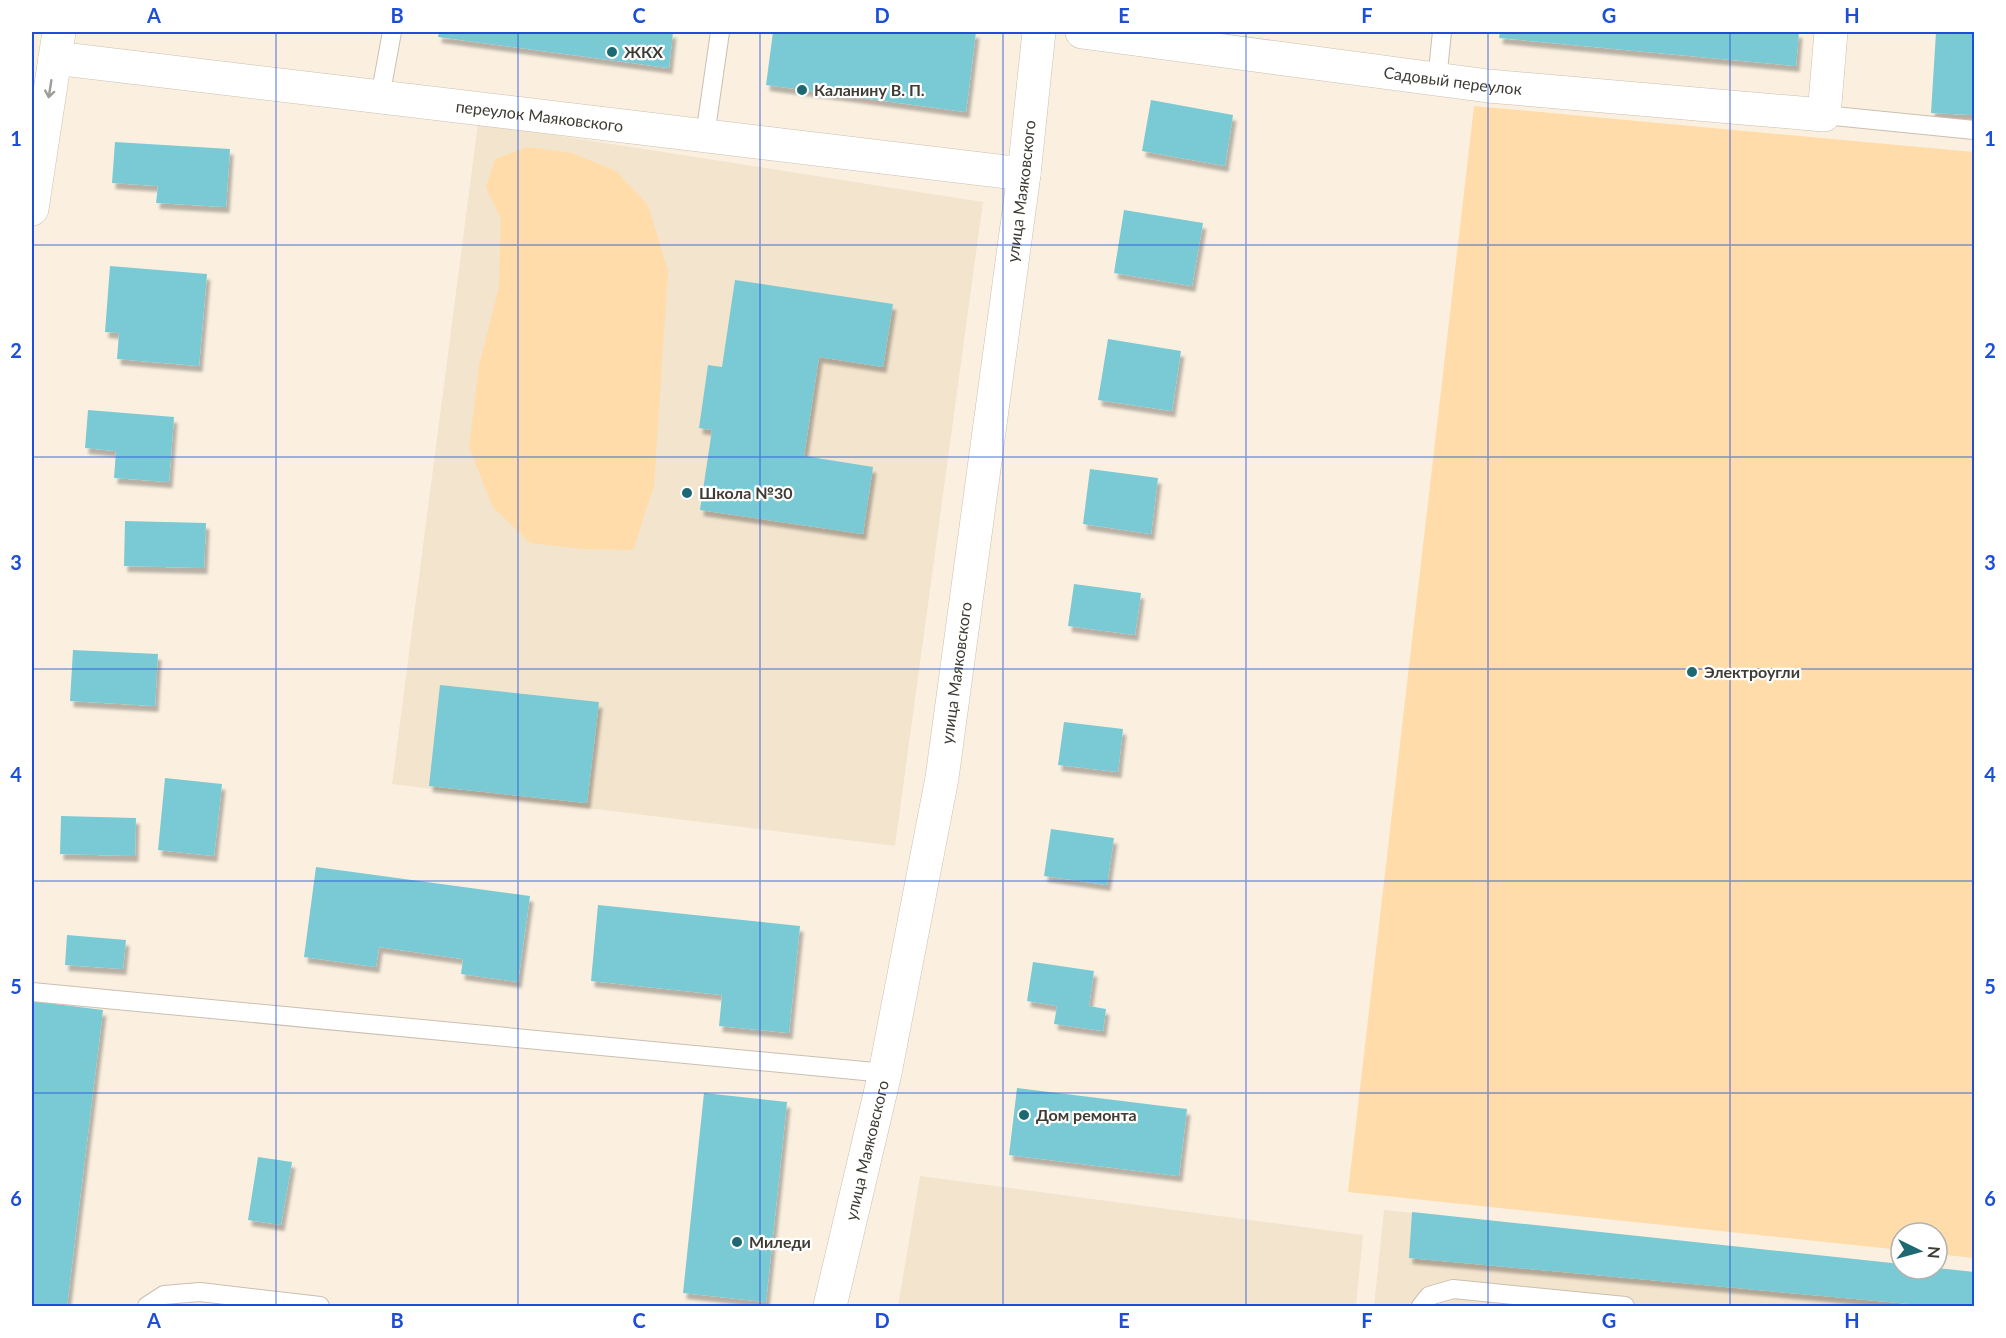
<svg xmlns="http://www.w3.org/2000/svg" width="2006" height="1338" viewBox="0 0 2006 1338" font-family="Lato,sans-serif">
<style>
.built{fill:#f3e4cd}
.green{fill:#ffdca9}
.building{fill:#79cad4;filter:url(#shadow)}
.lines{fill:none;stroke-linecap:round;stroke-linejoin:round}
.service-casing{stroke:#cabfb0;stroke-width:20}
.minor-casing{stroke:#cabfb0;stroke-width:34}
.tertiary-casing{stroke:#cabfb0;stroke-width:34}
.service{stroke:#fff;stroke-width:18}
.minor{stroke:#fff;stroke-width:33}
.tertiary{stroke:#fff;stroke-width:33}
.oneway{stroke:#9f9d9a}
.grid{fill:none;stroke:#1d4ed8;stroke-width:1.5;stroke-opacity:0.55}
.poi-dot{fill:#1d6972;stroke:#fff;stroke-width:2}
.labels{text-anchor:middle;stroke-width:4.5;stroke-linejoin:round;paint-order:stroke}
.poi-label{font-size:16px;font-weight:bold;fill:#3f3b35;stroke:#fff;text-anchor:start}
.street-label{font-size:16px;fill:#3f3b35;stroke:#fff}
.neatline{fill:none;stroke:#1d4ed8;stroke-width:2}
.grid-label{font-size:20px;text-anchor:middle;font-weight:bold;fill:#1d4ed8}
</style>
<defs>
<filter id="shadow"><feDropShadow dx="3.5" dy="6" stdDeviation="1.5" flood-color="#0004"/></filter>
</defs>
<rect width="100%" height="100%" fill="#fbf0e0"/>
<path class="built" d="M 478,123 L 983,202 L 895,846 L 392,784 Z
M 920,1176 L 1363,1235 L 1356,1306 L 898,1306 Z
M 1384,1210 L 1901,1264 L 1901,1269 L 1937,1268 L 1974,1272 L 1974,1306 L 1374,1306 Z"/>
<path class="green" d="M 1474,106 L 1974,152 L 1974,1258 L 1937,1254 L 1937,1233 L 1901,1233 L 1901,1250 L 1348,1192 Z
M 527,147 L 572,153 L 616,171 L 648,205 L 668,271 L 654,486 L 633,550 L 583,549 L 530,543 L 493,507 L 469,448 L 479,365 L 499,287 L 501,219 L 486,187 L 495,159 Z"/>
<path class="building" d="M 439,32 L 673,32 L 669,68 L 438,37 Z
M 773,32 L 976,32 L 966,112 L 766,85 Z
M 1500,32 L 1799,32 L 1796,66 L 1499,38 Z
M 1936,32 L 1974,32 L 1974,115 L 1931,113 Z
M 1151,100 L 1233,115 L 1225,166 L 1142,151 Z
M 115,142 L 230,149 L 226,207 L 156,203 L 158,186 L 112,183 Z
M 1124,210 L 1203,223 L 1192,286 L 1114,273 Z
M 110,266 L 207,274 L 199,366 L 117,359 L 119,333 L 105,332 Z
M 735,280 L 893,304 L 883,367 L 819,357 L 804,456 L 873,467 L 863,534 L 700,510 L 712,430 L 699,428 L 708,365 L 722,367 Z
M 1108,339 L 1181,351 L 1172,411 L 1098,400 Z
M 88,410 L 174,417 L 169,482 L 114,478 L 116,451 L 85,448 Z
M 1090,469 L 1158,478 L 1151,534 L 1083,524 Z
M 125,521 L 206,523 L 204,568 L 124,566 Z
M 1074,584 L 1141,593 L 1135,635 L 1068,626 Z
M 73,650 L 158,654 L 155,706 L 70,701 Z
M 440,685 L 599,702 L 587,803 L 429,786 Z
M 1064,722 L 1123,729 L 1118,772 L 1058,765 Z
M 165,778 L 222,784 L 214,856 L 158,850 Z
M 61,816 L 136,818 L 135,856 L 60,854 Z
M 1051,829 L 1114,838 L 1107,885 L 1044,876 Z
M 316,867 L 530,896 L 518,982 L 461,974 L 463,959 L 379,947 L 376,967 L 304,957 Z
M 598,905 L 800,926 L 789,1033 L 719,1026 L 722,995 L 591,981 Z
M 67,935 L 126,940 L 123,969 L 65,965 Z
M 1033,962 L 1094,971 L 1089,1006 L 1106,1009 L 1103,1031 L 1054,1024 L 1057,1006 L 1027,1001 Z
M 32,1001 L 103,1010 L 67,1306 L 32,1306 Z
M 1017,1088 L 1187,1109 L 1179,1176 L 1009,1155 Z
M 704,1093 L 787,1102 L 766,1302 L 683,1293 Z
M 258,1157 L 292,1162 L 281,1225 L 248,1220 Z
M 1412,1212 L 1901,1264 L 1901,1269 L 1937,1268 L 1974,1272 L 1974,1306 L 1933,1306 L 1409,1258 Z"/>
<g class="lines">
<defs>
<path id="service" d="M 1437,80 L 1442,32
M 380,97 L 392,32
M 1824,115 L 1974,130
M 705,136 L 720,32
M 32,992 L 885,1073
M 147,1306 L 164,1295 L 200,1292 L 320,1306
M 1421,1306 L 1429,1296 L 1453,1289 L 1625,1306"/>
<g id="minor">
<path id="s1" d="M 1082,32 L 1488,86 L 1824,115 L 1831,32"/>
<path id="s2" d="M 55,58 L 1024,174"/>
<path d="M 32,209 L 59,32"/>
</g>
<g id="tertiary">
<path id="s3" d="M 830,1306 L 885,1073 L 942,778 L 1024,174 L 1039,32"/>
</g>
</defs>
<use href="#service" class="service-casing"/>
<use href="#minor" class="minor-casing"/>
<use href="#tertiary" class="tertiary-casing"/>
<use href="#service" class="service"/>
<use href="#minor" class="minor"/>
<use href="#tertiary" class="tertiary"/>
</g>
<defs><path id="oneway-shaft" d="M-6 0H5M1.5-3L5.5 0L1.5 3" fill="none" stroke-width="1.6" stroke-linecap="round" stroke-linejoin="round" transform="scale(1.5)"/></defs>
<use class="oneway" href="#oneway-shaft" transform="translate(50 89) rotate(99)"/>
<path class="grid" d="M 276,32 L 276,1306M 518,32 L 518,1306M 760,32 L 760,1306M 1003,32 L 1003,1306M 1246,32 L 1246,1306M 1488,32 L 1488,1306M 1730,32 L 1730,1306M 32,245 L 1974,245M 32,457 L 1974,457M 32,669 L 1974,669M 32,881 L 1974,881M 32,1093 L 1974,1093"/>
<g class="poi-dot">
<circle cx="612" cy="52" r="6"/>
<circle cx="802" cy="90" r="6"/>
<circle cx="687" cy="493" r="6"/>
<circle cx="1692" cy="672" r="6"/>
<circle cx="1024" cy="1115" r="6"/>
<circle cx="737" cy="1242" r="6"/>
</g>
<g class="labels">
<g class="poi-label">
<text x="624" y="58">ЖКХ</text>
<text x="814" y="96">Каланину В. П.</text>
<text x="699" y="499">Школа №30</text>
<text x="1704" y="678">Электроугли</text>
<text x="1036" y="1121">Дом ремонта</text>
<text x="749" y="1248">Миледи</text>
</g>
<g class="street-label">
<text dy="6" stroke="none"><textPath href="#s1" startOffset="374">Садовый переулок</textPath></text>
<text dy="6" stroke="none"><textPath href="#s2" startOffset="488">переулок Маяковского</textPath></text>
<text dy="6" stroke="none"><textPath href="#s3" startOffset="1132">улица Маяковского</textPath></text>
<text dy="6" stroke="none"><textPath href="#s3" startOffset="646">улица Маяковского</textPath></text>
<text dy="6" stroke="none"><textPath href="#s3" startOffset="160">улица Маяковского</textPath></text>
</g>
</g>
<rect width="2006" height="1338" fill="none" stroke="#ffffff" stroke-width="66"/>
<g transform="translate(1919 1251) rotate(95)"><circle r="28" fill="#ffffff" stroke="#b2b1ae" stroke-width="1.5"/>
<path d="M0-4.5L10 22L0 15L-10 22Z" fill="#1d6972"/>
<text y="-9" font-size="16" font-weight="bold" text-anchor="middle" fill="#3f3b35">N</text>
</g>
<rect x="33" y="33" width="1940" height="1272" class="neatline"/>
<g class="grid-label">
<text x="154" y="23">A</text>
<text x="397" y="23">B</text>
<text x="639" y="23">C</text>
<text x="882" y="23">D</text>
<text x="1124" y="23">E</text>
<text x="1367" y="23">F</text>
<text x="1609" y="23">G</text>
<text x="1852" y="23">H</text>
<text x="16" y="146">1</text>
<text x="1990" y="146">1</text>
<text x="16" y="358">2</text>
<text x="1990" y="358">2</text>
<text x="16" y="570">3</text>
<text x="1990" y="570">3</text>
<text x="16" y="782">4</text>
<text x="1990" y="782">4</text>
<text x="16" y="994">5</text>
<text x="1990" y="994">5</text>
<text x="16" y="1206">6</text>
<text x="1990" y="1206">6</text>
<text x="154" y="1328">A</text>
<text x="397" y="1328">B</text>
<text x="639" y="1328">C</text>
<text x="882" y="1328">D</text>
<text x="1124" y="1328">E</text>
<text x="1367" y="1328">F</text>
<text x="1609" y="1328">G</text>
<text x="1852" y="1328">H</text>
</g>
</svg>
